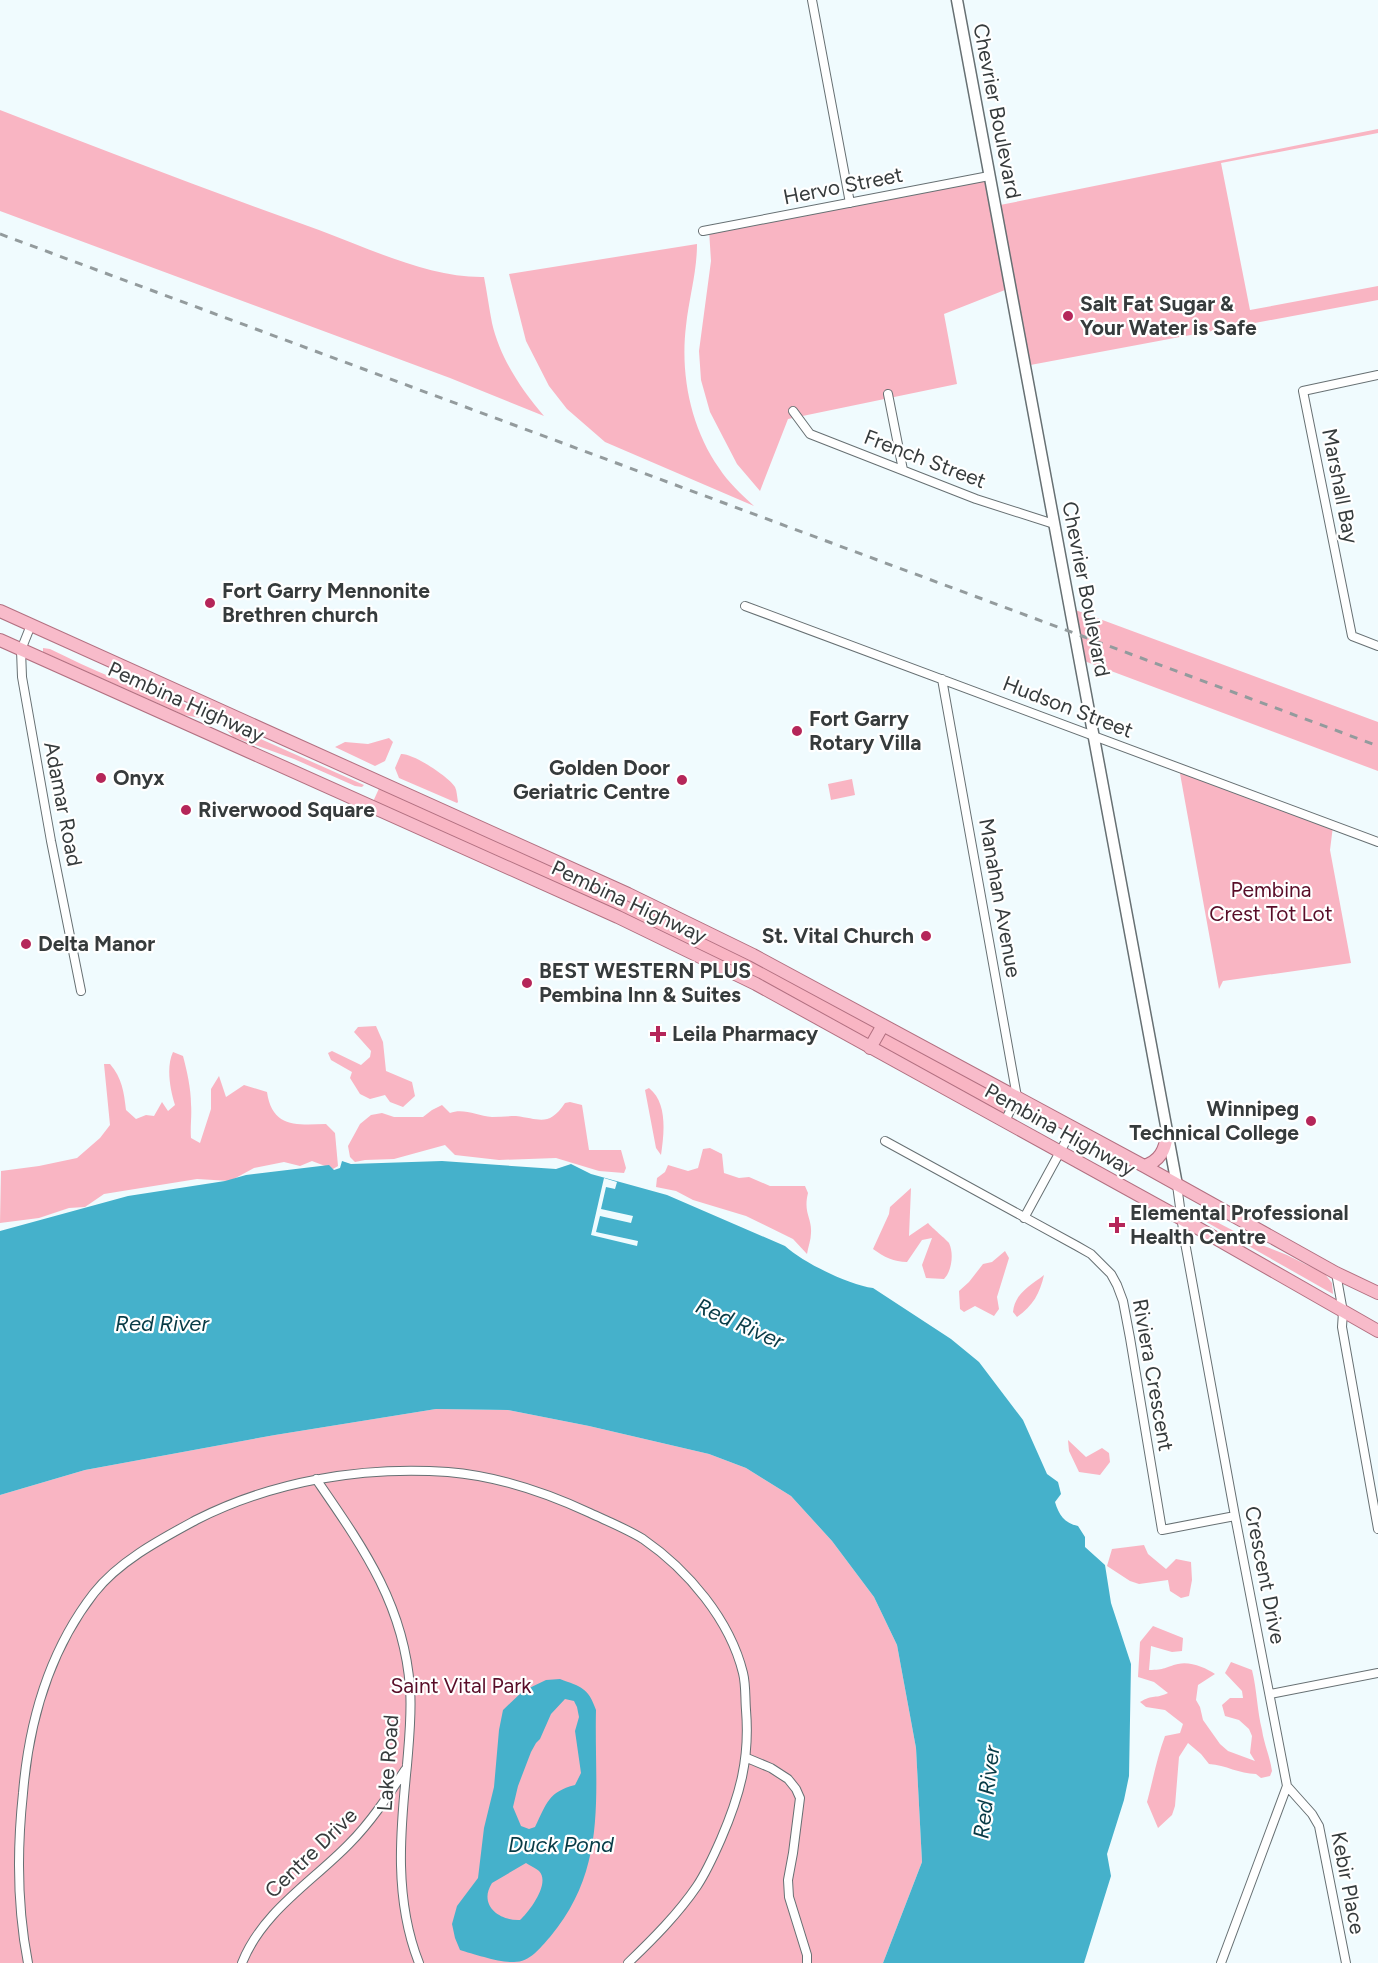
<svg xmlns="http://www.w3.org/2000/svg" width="1378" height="1963" viewBox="0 0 1378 1963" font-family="Figtree,sans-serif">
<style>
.green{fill:#f9b5c3}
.water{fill:#45b1cb;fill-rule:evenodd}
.pier{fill:#f0fbfe}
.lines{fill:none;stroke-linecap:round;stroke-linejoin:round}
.minor-casing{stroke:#677073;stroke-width:10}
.tertiary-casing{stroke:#677073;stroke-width:13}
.primary-casing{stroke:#b27081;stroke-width:14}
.minor{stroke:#fff;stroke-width:8}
.tertiary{stroke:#fff;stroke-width:10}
.primary{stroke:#f8bbca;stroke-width:12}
.rail{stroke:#939b9d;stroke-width:3;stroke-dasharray:8 8;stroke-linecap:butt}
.poi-dot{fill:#b52659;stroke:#fff;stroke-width:2}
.labels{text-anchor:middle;stroke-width:4.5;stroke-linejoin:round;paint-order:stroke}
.street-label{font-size:21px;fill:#363b3c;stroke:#fff}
.poi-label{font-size:21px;font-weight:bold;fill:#363b3c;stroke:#fff;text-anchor:start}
.park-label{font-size:21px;fill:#580d28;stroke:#fff}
.water-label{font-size:22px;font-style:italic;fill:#083b46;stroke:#fff}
</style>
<rect width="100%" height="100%" fill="#f0fbfe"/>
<path class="green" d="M 0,110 C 106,151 212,192 319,230 C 370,249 430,278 484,277 C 487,292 489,308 492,323 C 500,358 521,389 544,416 L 450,378 L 0,211 Z
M 1378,129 L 1378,133 L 1221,163 L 1250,310 L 1378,286 L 1378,300 L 1025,366 L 1010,288 L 944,314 L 957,384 L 788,419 L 760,491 L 737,464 L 710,412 L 701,380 L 699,351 L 711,261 L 709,230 L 989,176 L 995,206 Z
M 697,244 C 697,272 689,298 686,326 C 680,375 691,428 719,468 C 728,482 741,494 754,506 L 605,442 L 567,409 L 549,386 L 526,341 L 509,274 Z
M 1070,608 L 1378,722 L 1378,771 L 1079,659 Z
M 43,648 L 50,649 C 71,659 91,669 113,678 C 136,687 186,698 201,716 L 200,718 L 184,715 L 43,652 Z
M 229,727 L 238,729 L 364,785 L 362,787 L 355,786 L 294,759 L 233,737 L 226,729 Z
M 389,738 L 393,742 L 385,761 L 375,766 L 335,747 L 345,742 L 368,744 Z
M 401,754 C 413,753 449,777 455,787 C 457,791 457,797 458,802 L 457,803 L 399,778 L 395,768 Z
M 1179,768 L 1333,826 L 1330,850 L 1351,963 L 1223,981 L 1219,989 Z
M 852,779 L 855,795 L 831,800 L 828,784 Z
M 382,782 L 655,906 L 1017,1096 L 1005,1121 L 745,979 L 371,806 Z
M 376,1026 L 383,1042 L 386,1071 L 412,1082 L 415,1096 L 403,1107 L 390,1102 L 385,1095 L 370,1099 L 360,1094 L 350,1078 L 352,1072 L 331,1060 L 328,1053 L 332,1051 L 361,1065 L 370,1057 L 371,1051 L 354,1032 L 358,1027 Z
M 173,1052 L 183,1056 C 187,1071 191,1089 191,1104 C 192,1116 190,1127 191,1138 L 200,1143 L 211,1109 L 211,1089 L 219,1076 L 226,1097 L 244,1085 L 267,1092 C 272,1128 297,1125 326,1124 L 335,1133 L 338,1166 L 333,1169 L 312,1161 L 300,1166 L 284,1162 L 254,1168 L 230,1181 L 197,1179 L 104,1194 L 85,1207 L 69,1208 L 39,1218 L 0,1223 L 1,1171 L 39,1166 L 77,1158 L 100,1138 L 110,1125 L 104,1064 L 110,1064 C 122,1078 124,1092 126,1110 L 136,1119 L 146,1115 L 154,1116 L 162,1102 L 168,1111 L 175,1105 C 170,1089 166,1067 173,1052 Z
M 649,1088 C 668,1103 664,1134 661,1155 L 656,1148 L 645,1090 Z
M 570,1102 L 582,1105 L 589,1150 L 621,1150 L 626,1168 L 624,1173 L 599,1171 L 556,1158 L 499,1160 L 455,1155 L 445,1145 L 394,1159 L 365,1160 L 355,1162 L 350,1157 L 348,1146 L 360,1124 L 371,1115 L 382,1113 L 394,1117 L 423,1117 L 432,1110 L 442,1105 L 450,1113 C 464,1108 477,1116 492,1117 C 500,1117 508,1116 516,1116 C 540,1119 549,1127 565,1103 Z
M 710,1148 L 722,1154 L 724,1173 L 739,1178 L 749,1177 L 770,1186 L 805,1186 L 808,1193 C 803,1213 812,1218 811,1233 C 811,1240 808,1247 807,1254 L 793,1239 L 746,1216 L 693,1200 L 676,1191 L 656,1187 L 657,1178 L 665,1172 L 668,1165 L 688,1171 L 698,1168 L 703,1149 Z
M 911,1188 L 909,1236 L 928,1223 C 931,1227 947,1240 949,1243 C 954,1253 952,1271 944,1279 L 926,1278 L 922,1265 L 932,1238 L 922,1240 L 907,1262 C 894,1262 884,1257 873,1249 L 889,1214 L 890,1207 Z
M 1203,1217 L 1209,1218 L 1257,1243 L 1287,1255 L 1325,1274 L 1332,1283 L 1333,1294 L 1201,1219 Z
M 1005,1251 L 1009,1258 L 997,1297 L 999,1309 L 994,1316 L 975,1306 L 964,1312 L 960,1309 L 959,1291 L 969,1282 L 983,1264 L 992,1262 Z
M 1044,1275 C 1040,1293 1033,1306 1017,1317 L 1013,1312 C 1015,1293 1030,1286 1044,1275 Z
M 436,1409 L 508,1410 L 589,1426 L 709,1454 L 746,1468 L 791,1496 L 832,1541 L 874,1597 L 897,1645 L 916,1748 L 922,1862 L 883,1963 L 0,1963 L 0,1495 L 85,1470 L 275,1435 Z
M 1068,1440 L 1086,1457 L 1102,1448 L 1109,1453 L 1110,1462 L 1100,1475 L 1079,1472 L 1069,1451 Z
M 1144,1545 L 1148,1554 L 1166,1569 L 1176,1559 L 1191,1562 L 1192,1580 L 1189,1596 L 1181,1598 L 1170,1591 L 1168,1580 L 1139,1584 L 1130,1581 L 1107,1566 L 1112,1549 Z
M 1153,1626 L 1183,1638 L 1182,1651 L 1172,1652 L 1151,1646 L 1149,1670 C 1165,1670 1165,1667 1178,1664 C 1190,1661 1206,1668 1215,1674 L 1198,1685 L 1196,1700 L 1200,1707 L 1203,1720 L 1220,1744 L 1228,1751 L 1255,1761 L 1250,1753 L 1252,1736 L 1249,1729 L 1239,1720 L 1225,1716 L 1222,1705 L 1230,1698 L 1243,1698 L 1242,1691 L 1225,1673 L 1231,1662 L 1252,1670 C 1257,1690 1257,1710 1262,1730 C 1264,1744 1270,1757 1272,1771 L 1270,1776 L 1261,1778 L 1256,1774 C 1239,1774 1226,1765 1209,1764 L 1201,1754 L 1188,1743 L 1179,1757 L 1175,1806 L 1172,1815 L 1158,1828 L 1147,1802 C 1153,1780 1157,1757 1165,1736 L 1180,1733 L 1183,1724 L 1165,1710 L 1146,1707 L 1140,1702 C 1153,1694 1156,1699 1168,1693 L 1154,1682 L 1138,1677 L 1140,1642 Z"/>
<path class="water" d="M 342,1161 L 351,1164 L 442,1161 L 556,1169 L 571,1164 L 591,1174 L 667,1195 L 785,1246 C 802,1262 849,1285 873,1288 L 951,1339 L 979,1362 L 1023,1420 L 1047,1474 L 1058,1482 L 1061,1494 L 1055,1502 C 1059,1515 1064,1523 1078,1526 L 1085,1537 L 1085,1547 L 1105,1565 L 1111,1603 L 1131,1664 L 1129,1776 L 1124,1800 L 1107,1854 L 1111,1876 L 1084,1963 L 883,1963 L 922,1862 L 916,1748 L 897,1645 L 874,1597 L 832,1541 L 791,1496 L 746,1468 L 709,1454 L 589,1426 L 508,1410 L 436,1409 L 275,1435 L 85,1470 L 0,1495 L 0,1231 L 128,1196 L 225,1181 L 246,1175 L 329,1165 L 334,1170 L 340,1168 Z
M 560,1679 C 581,1687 588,1687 596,1710 C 594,1793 609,1867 550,1937 C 540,1948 530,1962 514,1962 C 501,1963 473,1954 460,1950 L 455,1938 L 452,1924 L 457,1906 L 478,1878 L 484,1828 L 494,1787 L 499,1730 L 503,1710 L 523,1691 L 546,1680 ZM 565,1699 L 574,1701 L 577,1707 L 579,1717 L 575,1731 L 581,1773 L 575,1785 C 548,1792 547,1803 535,1827 L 529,1829 L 521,1826 L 513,1807 L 518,1786 L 531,1752 L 536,1743 L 540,1739 L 551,1714 ZM 526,1863 C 530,1866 536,1868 539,1871 C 551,1883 529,1912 520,1920 C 499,1921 478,1905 492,1883 Z"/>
<path class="pier" d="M 604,1178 L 617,1182 L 615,1189 L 606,1187 L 601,1209 L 633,1216 L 631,1223 L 600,1216 L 596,1232 L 638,1241 L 637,1246 L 591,1235 Z"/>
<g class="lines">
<defs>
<path id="minor" d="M 812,0 L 850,203
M 703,231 L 989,176
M 1378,375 L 1303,391 L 1352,636 L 1378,646
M 888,394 L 903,470
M 793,411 L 810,434 L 976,499 L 1054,524
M 745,606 L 1378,842
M 31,625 L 21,650 L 22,677 L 51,841 L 81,991
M 942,679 L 1017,1097 L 1005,1121
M 885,1141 L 1077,1246 L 1091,1254 L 1111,1274 L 1117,1285 L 1123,1301 L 1130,1338 L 1162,1530 L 1235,1516
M 1177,1185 L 1184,1237 L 1235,1516 L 1287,1786 L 1221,1963
M 1024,1218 L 1073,1128
M 1336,1273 L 1343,1312 L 1342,1327 L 1378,1529
M 316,1479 C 362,1546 404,1604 410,1688 C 412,1714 409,1740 407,1765 C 400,1832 394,1900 419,1963
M 1270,1694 L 1378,1673
M 747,1758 L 771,1768 L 788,1779 L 796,1789 L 800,1798 L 793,1853 L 788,1880 L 789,1897 L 807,1955 L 807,1963
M 1287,1786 L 1312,1814 L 1319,1826 L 1346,1963
M 28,1963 C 17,1907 17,1849 23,1793 C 29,1721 49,1651 94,1593 C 119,1561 161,1539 196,1520 C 273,1481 362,1466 448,1472 C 497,1476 545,1492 590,1513 C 607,1521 627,1529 643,1539 C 688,1570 730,1620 743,1673 C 746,1685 745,1698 746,1710 C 750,1759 740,1795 721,1839 C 714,1855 707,1871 697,1886 C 678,1914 653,1939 628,1963
M 242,1963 C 262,1912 312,1882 349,1844 C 371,1822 388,1796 405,1770"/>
<path id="tertiary" d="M 957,0 L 1177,1185"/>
<path id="primary" d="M 0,611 L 628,894 L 753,955 L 1144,1166 L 1336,1273 L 1378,1293
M 0,640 L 618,917 L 756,984 L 1182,1219 L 1378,1331
M 870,1048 L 883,1025
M 1144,1166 C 1160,1161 1165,1150 1167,1135"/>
</defs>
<use href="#minor" class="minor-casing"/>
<use href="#tertiary" class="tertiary-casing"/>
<use href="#primary" class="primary-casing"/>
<use href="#minor" class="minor"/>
<use href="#tertiary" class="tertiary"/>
<use href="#primary" class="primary"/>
<path class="rail" d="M 0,234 L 1378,746"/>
</g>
<g class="poi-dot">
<circle cx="1068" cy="316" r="6"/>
<circle cx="210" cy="603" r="6"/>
<circle cx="797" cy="731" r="6"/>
<circle cx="101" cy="778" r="6"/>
<circle cx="682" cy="780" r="6"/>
<circle cx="186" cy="810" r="6"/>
<circle cx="926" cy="936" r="6"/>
<circle cx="26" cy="944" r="6"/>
<circle cx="527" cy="983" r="6"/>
<path d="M655 1025h6v6h6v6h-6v6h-6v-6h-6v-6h6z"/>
<circle cx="1311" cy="1121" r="6"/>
<path d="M1114 1216h6v6h6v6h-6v6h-6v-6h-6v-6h6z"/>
</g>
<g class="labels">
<g class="street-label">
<text transform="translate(997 111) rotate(79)" y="7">Chevrier Boulevard</text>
<text transform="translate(843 186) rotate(-11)" y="7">Hervo Street</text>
<text transform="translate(925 459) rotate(21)" y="7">French Street</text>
<text transform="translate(1340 486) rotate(79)" y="7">Marshall Bay</text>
<text transform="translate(1086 589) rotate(79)" y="7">Chevrier Boulevard</text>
<text transform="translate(186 702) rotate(24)" y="7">Pembina Highway</text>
<text transform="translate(1068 707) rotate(21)" y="7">Hudson Street</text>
<text transform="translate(63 804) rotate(79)" y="7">Adamar Road</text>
<text transform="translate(1000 898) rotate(80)" y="7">Manahan Avenue</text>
<text transform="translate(629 902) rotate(25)" y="7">Pembina Highway</text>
<text transform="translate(1060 1130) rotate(29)" y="7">Pembina Highway</text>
<text transform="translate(1153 1375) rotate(80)" y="7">Riviera Crescent</text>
<text transform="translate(1265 1575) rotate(79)" y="7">Crescent Drive</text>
<text transform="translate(388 1763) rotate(-86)" y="7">Lake Road</text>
<text transform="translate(311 1853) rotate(-44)" y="7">Centre Drive</text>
<text transform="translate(1348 1883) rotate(79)" y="7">Kebir Place</text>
</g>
<g class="poi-label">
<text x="1080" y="311">Salt Fat Sugar &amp;<tspan x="1080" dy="24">Your Water is Safe</tspan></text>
<text x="222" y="598">Fort Garry Mennonite<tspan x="222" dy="24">Brethren church</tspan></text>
<text x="809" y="726">Fort Garry<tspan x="809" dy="24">Rotary Villa</tspan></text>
<text x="670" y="775" text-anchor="end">Golden Door<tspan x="670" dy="24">Geriatric Centre</tspan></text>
<text x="113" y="785">Onyx</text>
<text x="198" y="817">Riverwood Square</text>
<text x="914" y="943" text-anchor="end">St. Vital Church</text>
<text x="38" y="951">Delta Manor</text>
<text x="539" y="978">BEST WESTERN PLUS<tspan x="539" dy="24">Pembina Inn &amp; Suites</tspan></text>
<text x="672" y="1041">Leila Pharmacy</text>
<text x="1299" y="1116" text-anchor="end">Winnipeg<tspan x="1299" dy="24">Technical College</tspan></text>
<text x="1130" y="1220">Elemental Professional<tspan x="1130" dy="24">Health Centre</tspan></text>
</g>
<g class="park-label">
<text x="1271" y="897">Pembina<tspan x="1271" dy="24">Crest Tot Lot</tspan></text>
<text x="461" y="1693">Saint Vital Park</text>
</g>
<g class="water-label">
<text x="162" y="1331">Red River</text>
<text transform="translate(740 1323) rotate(24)" y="8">Red River</text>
<text transform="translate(986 1792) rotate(-83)" y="8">Red River</text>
<text x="561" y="1852">Duck Pond</text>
</g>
</g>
</svg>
